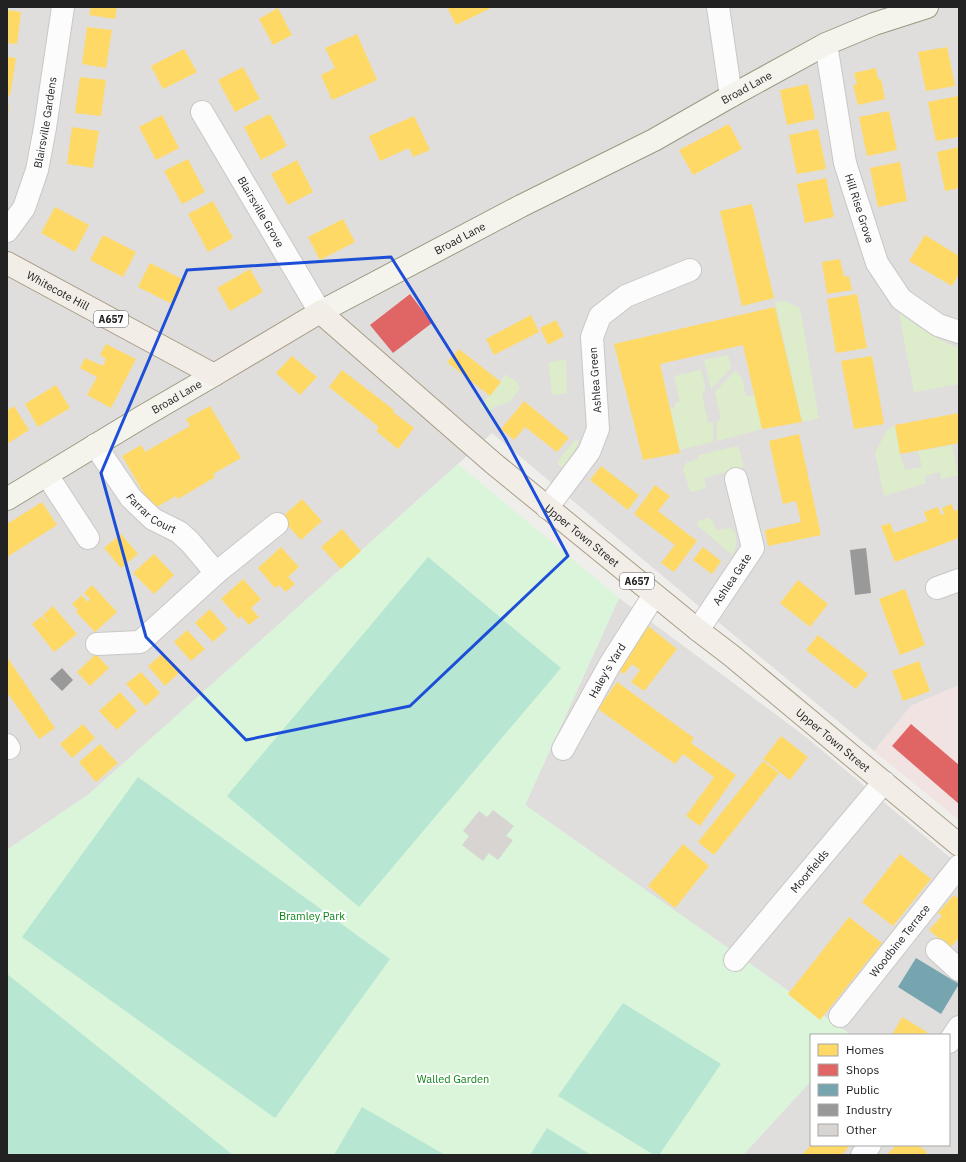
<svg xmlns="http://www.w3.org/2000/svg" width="966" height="1162" viewBox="0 0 966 1162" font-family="'IBM Plex Sans',sans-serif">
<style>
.residential{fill:#dfdedc}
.commercial{fill:#f1e3e1}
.grass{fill:#ddeccb}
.park{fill:#daf5da}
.pitch{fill:#b7e6d2}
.homes{fill:#ffd966}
.shops{fill:#e06666}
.public{fill:#76a5af}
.industry{fill:#999}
.building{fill:#d7d4d2}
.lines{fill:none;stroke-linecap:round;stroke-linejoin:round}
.street-casing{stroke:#c9c8c7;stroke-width:24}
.secondary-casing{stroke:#999a82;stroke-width:24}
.primary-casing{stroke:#a79c86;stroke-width:24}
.street{stroke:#fdfcfc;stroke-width:22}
.secondary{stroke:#f4f4ed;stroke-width:22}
.primary{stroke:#f3ede7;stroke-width:22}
.marked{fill:none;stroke:#1d4ed8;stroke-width:3;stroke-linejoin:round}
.labels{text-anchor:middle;stroke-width:4;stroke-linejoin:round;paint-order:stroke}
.shield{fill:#fff;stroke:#646464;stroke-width:1}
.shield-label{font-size:10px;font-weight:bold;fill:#222}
.street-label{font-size:11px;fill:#222;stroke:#fff}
.park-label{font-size:11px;fill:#0c8416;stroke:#fff}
</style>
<rect width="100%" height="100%" fill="#f0eeeb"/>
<path class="residential" d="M 7,7 L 959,7 L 959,685 L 911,706 L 874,751 L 671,583 L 492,433 L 458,464 L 89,794 L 7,850 Z
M 619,598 L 806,737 L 959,865 L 959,1155 L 743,1155 L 811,1081 L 811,1145 L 949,1145 L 949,1035 L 851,1035 L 525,805 Z"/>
<path class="commercial" d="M 959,685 L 959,820 L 874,751 L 911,706 Z"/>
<path class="grass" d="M 785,301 L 800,308 L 819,418 L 802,422 L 775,302 Z
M 899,313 C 918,327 937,340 959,348 L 959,384 L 914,392 Z
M 728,355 L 731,368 L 711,389 L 704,360 Z
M 566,360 L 567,393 L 552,395 L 548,363 L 557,361 Z
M 701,370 L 705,385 L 705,392 L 702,394 L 708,423 L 713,422 L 713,442 L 679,450 L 670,409 L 675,407 L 675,403 L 680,401 L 674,376 Z
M 735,371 L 742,378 L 746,396 L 755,395 L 762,429 L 717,441 L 717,421 L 721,419 L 715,392 Z
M 505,374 L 517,382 L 520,387 C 517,393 512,402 505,404 C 496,406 497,404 490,411 L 485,410 L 480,406 L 501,382 Z
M 895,425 L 900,454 L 905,470 L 922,467 L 918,451 L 952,445 L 958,475 L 941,479 L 940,472 L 924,476 L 926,483 L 884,496 L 875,453 L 887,430 Z
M 578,440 L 578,444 L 564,468 L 560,466 L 558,464 L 559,460 L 574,441 Z
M 738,446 L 744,467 L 704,478 L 706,488 L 693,492 L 690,491 L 683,469 L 687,462 L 699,459 L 699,455 Z
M 708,518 L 713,521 L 716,530 L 731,528 L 736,534 L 736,545 L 733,555 L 698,526 L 697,521 Z"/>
<path class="park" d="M 458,464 L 619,598 L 525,805 L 851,1035 L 811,1035 L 811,1081 L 743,1155 L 7,1155 L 7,850 L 89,794 Z"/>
<path class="pitch" d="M 428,557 L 561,668 L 359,907 L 227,796 Z
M 138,777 L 390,959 L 275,1118 L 22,937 Z
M 7,974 L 233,1155 L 7,1155 Z
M 623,1003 L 721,1064 L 659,1155 L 654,1155 L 558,1096 Z
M 362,1107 L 445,1155 L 334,1155 Z
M 547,1128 L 591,1155 L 530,1155 Z"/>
<path class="homes" d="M 91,7 L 117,7 L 115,19 L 89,15 Z
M 447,7 L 493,7 L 456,25 Z
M 278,8 L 292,35 L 273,45 L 259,19 Z
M 7,10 L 21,12 L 17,44 L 7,43 Z
M 87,27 L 112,30 L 106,68 L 82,64 Z
M 357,34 L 377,80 L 332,100 L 321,75 L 335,68 L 325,48 Z
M 947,47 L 955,86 L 926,91 L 918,52 Z
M 184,49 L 197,72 L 163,89 L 151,66 Z
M 7,57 L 16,58 L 10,96 L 7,95 Z
M 243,67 L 260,99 L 235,112 L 218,80 Z
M 876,68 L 878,79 L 881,79 L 885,99 L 858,105 L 853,85 L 857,84 L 854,73 Z
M 80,77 L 106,80 L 101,116 L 75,113 Z
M 808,84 L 815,119 L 787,125 L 780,90 Z
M 958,96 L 959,103 L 959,137 L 936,141 L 928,102 Z
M 7,105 L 9,105 L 8,115 L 7,115 Z
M 889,111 L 897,150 L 867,156 L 859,117 Z
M 270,114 L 287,146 L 261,160 L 244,127 Z
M 162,115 L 179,148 L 156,160 L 139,127 Z
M 414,116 L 430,150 L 413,157 L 409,148 L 380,161 L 369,136 Z
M 729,124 L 742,149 L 693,175 L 679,150 Z
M 72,127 L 99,131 L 93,168 L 67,164 Z
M 818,129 L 826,169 L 797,174 L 789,135 Z
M 959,147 L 959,188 L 945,191 L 937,152 Z
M 188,159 L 205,192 L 182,204 L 164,171 Z
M 297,160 L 313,192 L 288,205 L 271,174 Z
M 900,162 L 907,201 L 878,207 L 870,168 Z
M 826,178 L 834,217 L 805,223 L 797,184 Z
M 213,201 L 233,238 L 208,252 L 188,214 Z
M 752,204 L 774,298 L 742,306 L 720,211 Z
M 55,207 L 89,225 L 75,252 L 41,233 Z
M 343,219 L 355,242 L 320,260 L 308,237 Z
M 103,235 L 136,252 L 123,277 L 90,260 Z
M 925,235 L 959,256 L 959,274 L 952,286 L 909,261 Z
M 840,259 L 844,277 L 849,276 L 852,290 L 827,294 L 822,262 Z
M 150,263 L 184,280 L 172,304 L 138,287 Z
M 250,269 L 263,292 L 230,311 L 217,288 Z
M 857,294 L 867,348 L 836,353 L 827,299 Z
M 775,307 L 802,422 L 762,429 L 743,345 L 660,364 L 680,453 L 643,460 L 614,344 Z
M 531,315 L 539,332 L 494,355 L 486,339 Z
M 556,320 L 564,336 L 548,345 L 540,328 Z
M 106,344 L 136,359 L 111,408 L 87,395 L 97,377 L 80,368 L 85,358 L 103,366 L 106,359 L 100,355 Z
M 459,349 L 501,382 L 490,396 L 447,362 Z
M 292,356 L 317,377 L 300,395 L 276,373 Z
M 872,356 L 884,424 L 854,429 L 841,361 Z
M 342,370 L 394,410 L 393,412 L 414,428 L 398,449 L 376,431 L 379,427 L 329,387 Z
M 56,385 L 70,408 L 38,427 L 25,404 Z
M 524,401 L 569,438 L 557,452 L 525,427 L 514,440 L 501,429 Z
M 14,406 L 29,430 L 7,444 L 7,411 Z
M 210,406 L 241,458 L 213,474 L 215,477 L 178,499 L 176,496 L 153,509 L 122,456 L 141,445 L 145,452 L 190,426 L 186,419 Z
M 959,413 L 959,443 L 900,454 L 895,425 Z
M 799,434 L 821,535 L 768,546 L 765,530 L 801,522 L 796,501 L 783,504 L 769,441 Z
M 601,466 L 639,495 L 628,510 L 590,480 Z
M 655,485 L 670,496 L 658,511 L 697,541 L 674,572 L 661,563 L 675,545 L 634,514 Z
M 302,499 L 322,521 L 301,540 L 281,518 Z
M 42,502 L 57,525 L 7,557 L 7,524 Z
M 952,504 L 954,511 L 959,509 L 959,538 L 895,562 L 881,526 L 890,523 L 894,533 L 927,521 L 924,512 L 938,507 L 941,515 L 944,514 L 942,508 Z
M 342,529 L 361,551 L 341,569 L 321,547 Z
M 121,534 L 138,554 L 121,568 L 104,548 Z
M 281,547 L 299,567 L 288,577 L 295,584 L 286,592 L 279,585 L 275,588 L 258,568 Z
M 703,547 L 721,561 L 712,574 L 693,560 Z
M 154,554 L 174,575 L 154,594 L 133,573 Z
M 243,579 L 261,599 L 251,608 L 259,617 L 249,625 L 241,616 L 239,619 L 221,599 Z
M 798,580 L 828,604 L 810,627 L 780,603 Z
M 92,585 L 117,612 L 95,632 L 76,612 L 78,610 L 72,604 L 82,595 L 87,602 L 90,599 L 84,593 Z
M 905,589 L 925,645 L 900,655 L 879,599 Z
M 53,606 L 77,634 L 54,652 L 32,624 L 42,616 L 47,622 L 48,622 L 43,615 Z
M 210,609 L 227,629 L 213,642 L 195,623 Z
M 648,626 L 677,649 L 644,691 L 631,682 L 640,670 L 632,664 L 624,674 L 612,665 L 625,655 Z
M 187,630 L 205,649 L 191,661 L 174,642 Z
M 818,635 L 868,674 L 856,689 L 806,650 Z
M 96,654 L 109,668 L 90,686 L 77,672 Z
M 162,654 L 179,673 L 165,686 L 148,666 Z
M 7,657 L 55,728 L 39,739 L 7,692 Z
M 919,661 L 930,691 L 903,701 L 892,671 Z
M 141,672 L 160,693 L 146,706 L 126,684 Z
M 617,682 L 694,738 L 691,743 L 736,775 L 700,826 L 686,816 L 714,777 L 683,754 L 675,764 L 598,709 Z
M 120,692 L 137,711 L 117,730 L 99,711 Z
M 83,724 L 95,738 L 72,758 L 60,744 Z
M 781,736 L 808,757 L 790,780 L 763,759 Z
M 100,744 L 118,763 L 96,782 L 79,762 Z
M 763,761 L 779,773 L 714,855 L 698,842 Z
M 683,844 L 709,866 L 675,908 L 648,886 Z
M 900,854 L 931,879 L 893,926 L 862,902 Z
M 954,895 L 959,899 L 959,938 L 950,948 L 929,930 L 942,916 L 938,913 Z
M 849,917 L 882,943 L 820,1020 L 788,994 Z
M 902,1017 L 927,1032 L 925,1035 L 892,1035 Z
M 811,1145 L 850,1145 L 842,1155 L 802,1155 Z
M 896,1145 L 918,1145 L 927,1152 L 925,1155 L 887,1155 Z"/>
<path class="shops" d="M 410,294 L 432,323 L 393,353 L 370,325 Z
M 911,724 L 959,765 L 959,804 L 892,746 Z"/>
<path class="public" d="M 916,958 L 959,984 L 941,1014 L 898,987 Z"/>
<path class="industry" d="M 866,548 L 871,593 L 855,595 L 850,550 Z
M 62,668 L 73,680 L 62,691 L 50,679 Z"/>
<path class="building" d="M 493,810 L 514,826 L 506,836 L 513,840 L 498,860 L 489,853 L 483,861 L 462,845 L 469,836 L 463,831 L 479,811 L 487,817 Z"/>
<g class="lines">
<defs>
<g id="street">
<path d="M 718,7 L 731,96"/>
<path id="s1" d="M 826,44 L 845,163 L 877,263 L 901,299 L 938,325 L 959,332"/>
<path id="s2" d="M 202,112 L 320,312"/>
<path id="s3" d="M 7,231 L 24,208 L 37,170 L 45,128 L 63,7"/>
<path id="s4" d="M 95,445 L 131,498 L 153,519 L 179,532 L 190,542 L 216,573 L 140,642 L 97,644"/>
<path d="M 47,475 L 88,538"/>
<path d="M 547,508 L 589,452 L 598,429 L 592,337 L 600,316 L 626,296 L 690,270"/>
<path d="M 216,573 L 277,524"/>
<path d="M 937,588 L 959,580"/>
<path id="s5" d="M 698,630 L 753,548 L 736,479"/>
<path d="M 7,745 L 9,748"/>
<path id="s6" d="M 563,749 L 609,666 L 654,595"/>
<path d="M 937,950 L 959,970"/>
<path id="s7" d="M 735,960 L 884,782"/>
<path id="s8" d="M 840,1016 L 959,866"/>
<path d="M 949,1042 L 959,1027"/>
<path d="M 862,1155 L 870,1145"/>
</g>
<g id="secondary">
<path id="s9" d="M 320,312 L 521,206 L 654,140 L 731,96 L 826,44 L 874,24 L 927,7"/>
<path id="s10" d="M 7,499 L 142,417 L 214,375"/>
</g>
<g id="primary">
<path id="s11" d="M 7,263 L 214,375 L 320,312 L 493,463 L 698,630 L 732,656 L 959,845"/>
</g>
</defs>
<use href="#street" class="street-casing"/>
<use href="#secondary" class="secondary-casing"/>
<use href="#primary" class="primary-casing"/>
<use href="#street" class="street"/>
<use href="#secondary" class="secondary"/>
<use href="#primary" class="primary"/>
</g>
<path class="marked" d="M 391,257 L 505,438 L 568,556 L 410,706 L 246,740 L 146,637 L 101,473 L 187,270 Z"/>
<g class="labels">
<g class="shield">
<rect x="94" y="311" width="34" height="16" rx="3"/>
<rect x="620" y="573" width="34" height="16" rx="3"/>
</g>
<g class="shield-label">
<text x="111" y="323">A657</text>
<text x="637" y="585">A657</text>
</g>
<g class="street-label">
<text dy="4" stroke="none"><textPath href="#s9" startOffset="482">Broad Lane</textPath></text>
<text dy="4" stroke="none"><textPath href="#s3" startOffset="117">Blairsville Gardens</textPath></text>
<text dy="4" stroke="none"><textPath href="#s1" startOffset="168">Hill Rise Grove</textPath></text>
<text dy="4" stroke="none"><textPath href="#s2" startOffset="116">Blairsville Grove</textPath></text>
<text dy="4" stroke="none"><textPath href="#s9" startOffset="158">Broad Lane</textPath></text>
<text dy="4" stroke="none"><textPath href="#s11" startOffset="58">Whitecote Hill</textPath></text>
<text transform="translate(595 380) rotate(-94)" y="4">Ashlea Green</text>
<text dy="4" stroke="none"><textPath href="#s10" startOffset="198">Broad Lane</textPath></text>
<text dy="4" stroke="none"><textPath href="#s4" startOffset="90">Farrar Court</textPath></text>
<text dy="4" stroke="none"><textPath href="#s11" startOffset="703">Upper Town Street</textPath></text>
<text dy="4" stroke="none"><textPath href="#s5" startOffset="61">Ashlea Gate</textPath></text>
<text dy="4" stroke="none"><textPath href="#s6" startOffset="90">Haley's Yard</textPath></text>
<text dy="4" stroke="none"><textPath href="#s11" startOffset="1027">Upper Town Street</textPath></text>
<text dy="4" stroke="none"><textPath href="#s7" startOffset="116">Moorfields</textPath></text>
<text dy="4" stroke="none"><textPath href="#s8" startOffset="96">Woodbine Terrace</textPath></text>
</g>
<g class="park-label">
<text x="312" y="920">Bramley Park</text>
<text x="453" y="1083">Walled Garden</text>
</g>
</g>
<rect width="966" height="1162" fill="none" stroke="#222222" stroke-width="16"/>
<rect x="810" y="1034" width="140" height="112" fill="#ffffff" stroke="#a7a7a7"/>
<rect x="818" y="1044" width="20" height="12" fill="#ffd966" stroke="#a7a7a7"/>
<text x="846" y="1054" font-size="12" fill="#222222">Homes</text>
<rect x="818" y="1064" width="20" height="12" fill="#e06666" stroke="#a7a7a7"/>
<text x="846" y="1074" font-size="12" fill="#222222">Shops</text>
<rect x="818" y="1084" width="20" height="12" fill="#76a5af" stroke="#a7a7a7"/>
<text x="846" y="1094" font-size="12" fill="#222222">Public</text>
<rect x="818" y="1104" width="20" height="12" fill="#999999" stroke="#a7a7a7"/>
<text x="846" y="1114" font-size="12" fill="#222222">Industry</text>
<rect x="818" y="1124" width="20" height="12" fill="#d7d4d2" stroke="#a7a7a7"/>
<text x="846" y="1134" font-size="12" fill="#222222">Other</text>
</svg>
